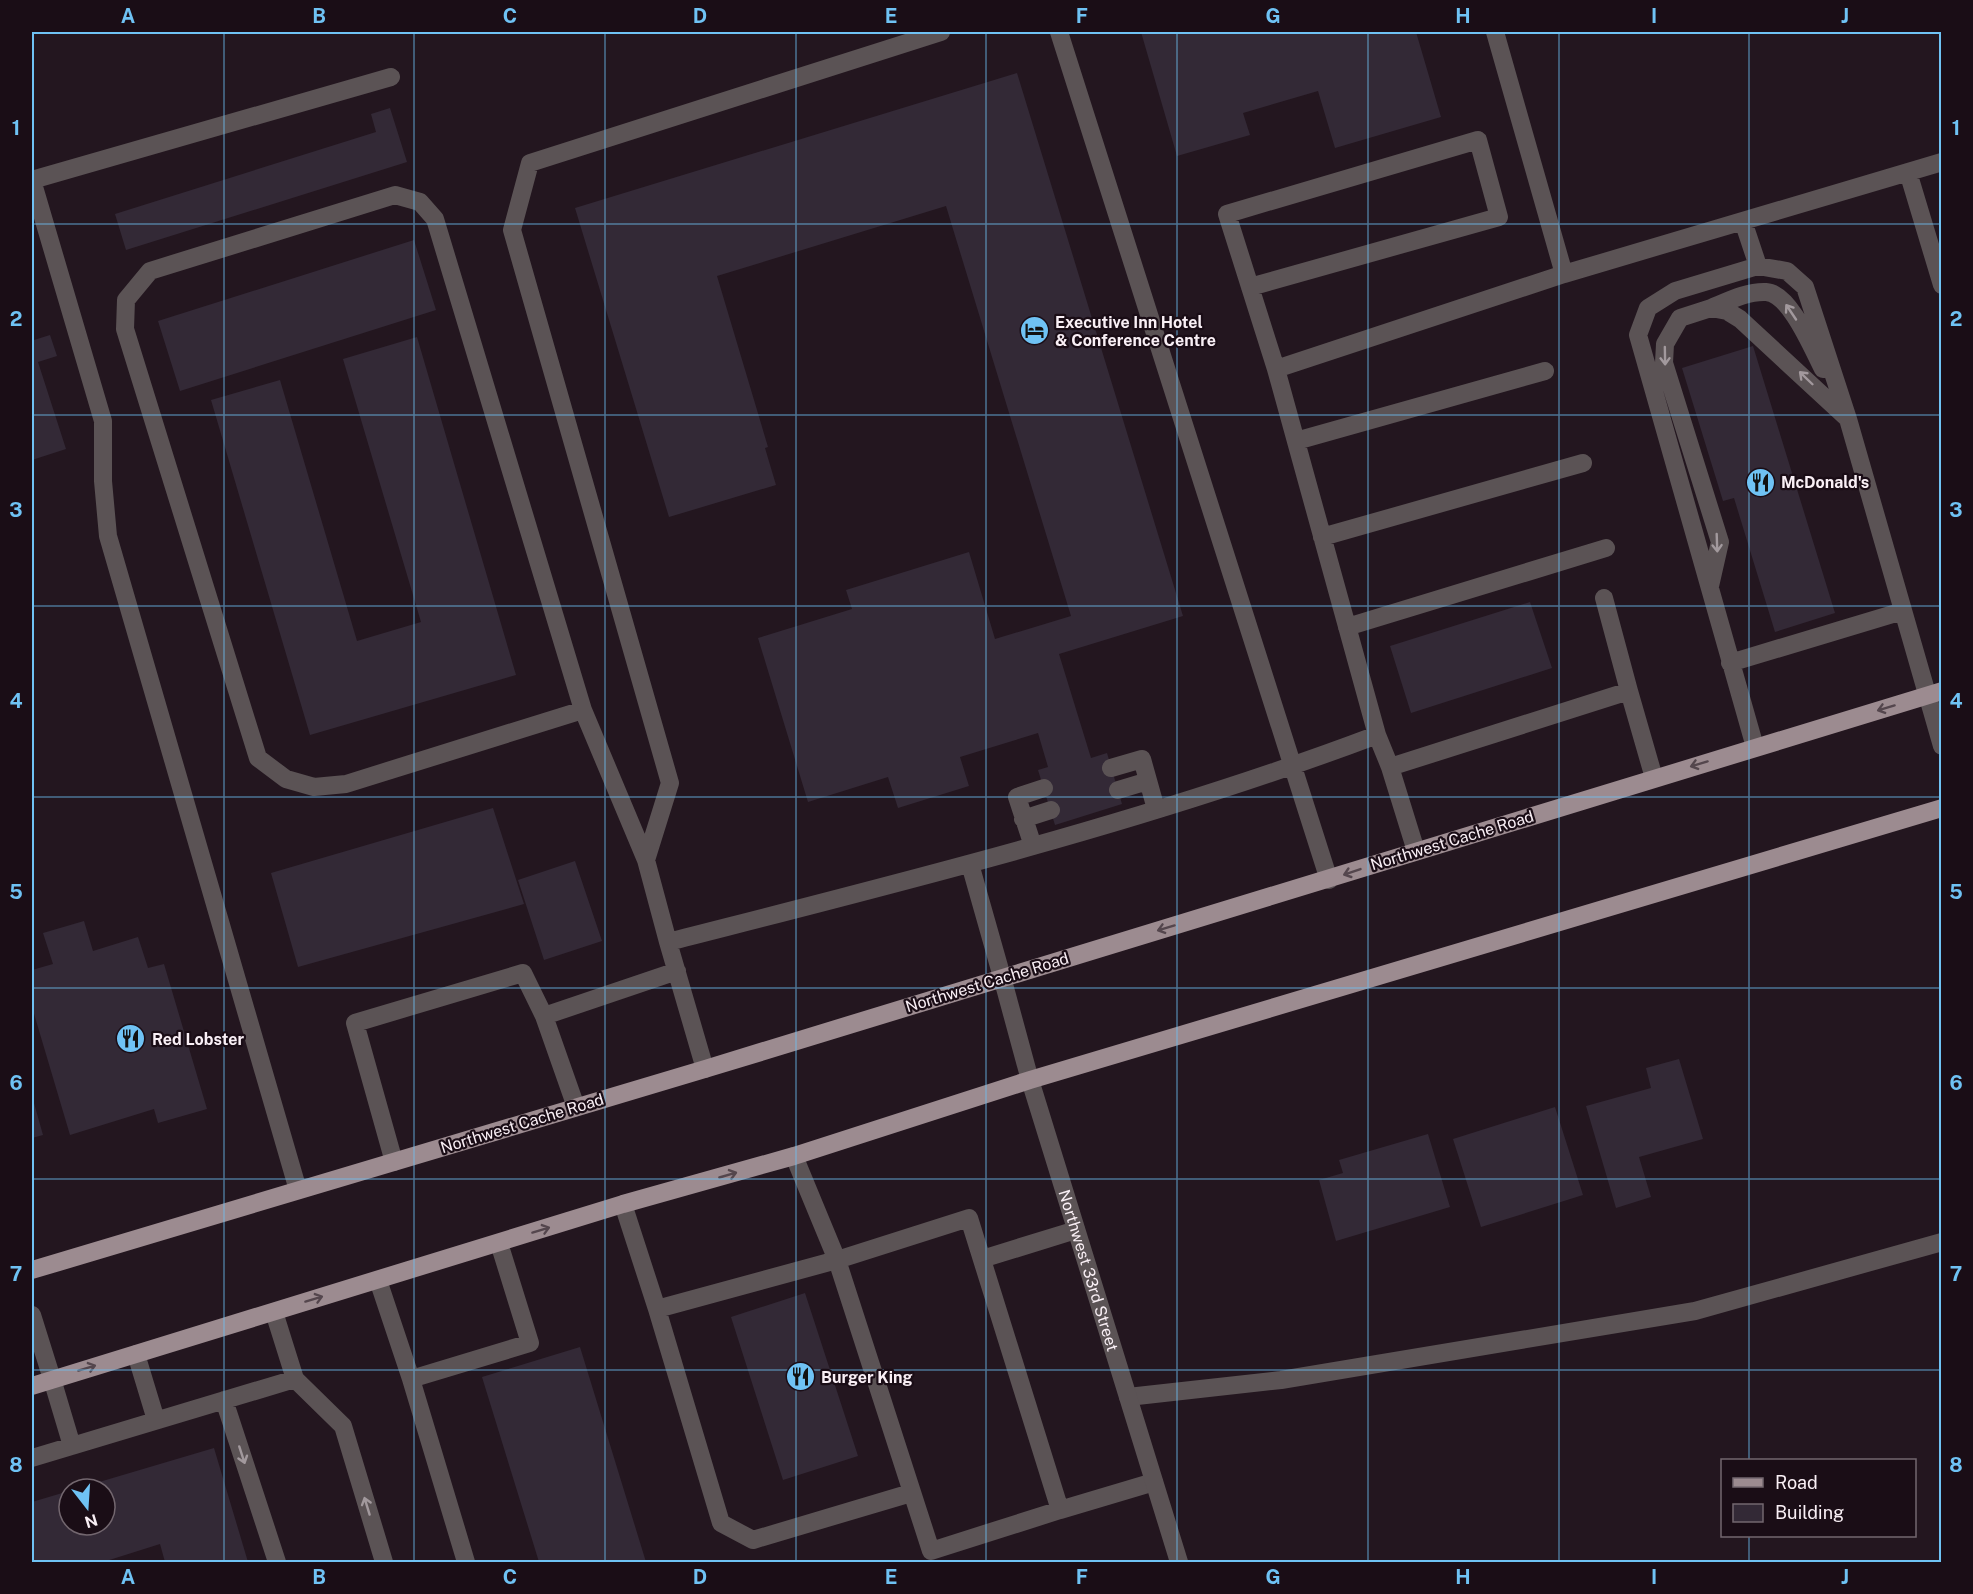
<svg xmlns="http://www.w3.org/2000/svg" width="1973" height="1594" viewBox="0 0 1973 1594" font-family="'Public Sans',sans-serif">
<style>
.building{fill:#332936}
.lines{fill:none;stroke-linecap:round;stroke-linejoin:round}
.lane{stroke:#5b5355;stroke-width:18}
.street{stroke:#5b5355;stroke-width:18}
.primary{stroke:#9c8b90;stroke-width:18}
.oneway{stroke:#a2999d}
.oneway2{stroke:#54464d}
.grid{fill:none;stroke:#6fc2f4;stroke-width:1.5;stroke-opacity:0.55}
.labels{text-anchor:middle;stroke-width:4.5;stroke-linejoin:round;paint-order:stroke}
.poi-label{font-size:16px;font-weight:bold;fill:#f9eff5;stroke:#1a0d16;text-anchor:start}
.street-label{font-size:16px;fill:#f9eff5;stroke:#1a0d16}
.neatline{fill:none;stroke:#6fc2f4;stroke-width:2}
.grid-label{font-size:20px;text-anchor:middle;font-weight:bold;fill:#6fc2f4}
</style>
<rect width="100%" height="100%" fill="#23161f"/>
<path class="building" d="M 1141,32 L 1416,32 L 1441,117 L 1335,148 L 1318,91 L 1243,113 L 1250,135 L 1177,156 Z
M 1017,73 L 1183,616 L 1059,654 L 1091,758 L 1107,753 L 1122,804 L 1055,825 L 1038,770 L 1048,767 L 1038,733 L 960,757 L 969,786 L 898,808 L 888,777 L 808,802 L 758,638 L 852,609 L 846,590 L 969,552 L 995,639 L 1071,616 L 946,206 L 717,276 L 768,447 L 765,448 L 776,485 L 669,517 L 575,208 Z
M 390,108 L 407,162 L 126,250 L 115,214 L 376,132 L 371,114 Z
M 414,240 L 436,310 L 180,391 L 158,321 Z
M 32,335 L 34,340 L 50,335 L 57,356 L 38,362 L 66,449 L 32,460 Z
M 417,337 L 516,675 L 310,735 L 211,400 L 280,380 L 357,641 L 421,622 L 343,359 Z
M 1753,346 L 1835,613 L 1775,632 L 1734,498 L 1723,501 L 1682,368 Z
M 1530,602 L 1552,668 L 1411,713 L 1390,646 Z
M 493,808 L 524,904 L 298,967 L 271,873 Z
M 575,861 L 602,941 L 544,960 L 518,880 Z
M 84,921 L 93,951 L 138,937 L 148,968 L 164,964 L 207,1109 L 158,1123 L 154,1109 L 70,1135 L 32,1007 L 32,970 L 53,964 L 43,933 Z
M 1679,1059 L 1703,1139 L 1639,1157 L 1651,1197 L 1616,1208 L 1586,1106 L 1651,1088 L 1646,1068 Z
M 32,1096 L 43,1135 L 32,1138 Z
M 1555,1107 L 1583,1195 L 1481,1227 L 1453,1139 Z
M 1428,1134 L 1450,1207 L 1336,1241 L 1319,1180 L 1343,1173 L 1339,1160 Z
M 805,1293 L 858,1456 L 783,1480 L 731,1317 Z
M 580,1347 L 646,1562 L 539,1562 L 482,1377 Z
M 214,1448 L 248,1562 L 165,1562 L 160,1544 L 103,1562 L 33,1562 L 32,1502 L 69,1491 L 69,1525 L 105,1525 L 105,1489 L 79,1488 Z"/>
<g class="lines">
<path class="lane" d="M 1059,32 L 1329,880
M 1495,32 L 1564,274 L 1942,162
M 1908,172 L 1942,285
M 1743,221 L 1758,266 L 1787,271 L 1805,287 L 1848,419 L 1942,746
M 1250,287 L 1499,217 L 1478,140 L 1227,214 L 1276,369 L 1377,735
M 1711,308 C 1728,301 1748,291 1766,292 C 1790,293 1813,350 1823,369
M 1276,369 L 1564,274
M 1296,441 L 1545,371
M 1322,537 L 1583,463
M 1710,586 L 1720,542 L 1664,363 L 1665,344 L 1680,318 L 1711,308 L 1727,311 L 1740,319 L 1847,418
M 1604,598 L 1629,691
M 1347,627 L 1606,548
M 1730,663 L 1903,611
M 583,710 L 346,784 L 314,787 L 286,779 L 258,758 L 125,329 L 126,300 L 150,271 L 395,195 L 420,202 L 435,219 L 583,710 L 646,860 L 668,942 L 705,1069
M 1755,747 L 1638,335 L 1648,308 L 1675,291 L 1758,266
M 1111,768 L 1142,759 L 1156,809
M 1118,790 L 1148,781
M 1023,819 L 1051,810
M 1033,846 L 1017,797 L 1044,788
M 1416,851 L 1390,767 L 1629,691 L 1654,778
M 646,860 L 670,783 L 512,230 L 530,163 L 941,32
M 970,864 L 1002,977
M 668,942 C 906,881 1147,822 1377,735 L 1390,767
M 544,1016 L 576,1107
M 394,1162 L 355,1023 L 523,973 L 544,1016 L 677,971
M 298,1190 L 108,536 L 103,481 L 103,421 L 32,180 L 391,77
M 623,1204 L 657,1309 L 837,1260 L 931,1551 L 1060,1510 L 969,1218 L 837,1260 L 794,1156
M 982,1259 L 1076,1230
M 378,1280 L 411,1379
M 657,1309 L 721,1523 L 753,1540 L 911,1493
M 136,1354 L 156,1420
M 52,1379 L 72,1446
M 295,1379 L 343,1426 L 384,1562
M 1128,1397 L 1281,1380 L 1695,1311 L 1942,1242
M 224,1400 L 277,1562
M 32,1458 L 295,1379 L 274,1312
M 1060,1510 L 1154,1482
M 466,1562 L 411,1379 L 530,1343 L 499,1243"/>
<g class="street">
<path id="s1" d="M 1002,977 L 1030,1080 L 1179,1562"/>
<path d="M 32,1315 L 52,1379"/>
</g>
<path class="primary" d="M 32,1270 L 705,1069 L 1942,691
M 32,1386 L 623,1204 L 794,1156 L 1030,1080 L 1942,808"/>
</g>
<defs><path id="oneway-shaft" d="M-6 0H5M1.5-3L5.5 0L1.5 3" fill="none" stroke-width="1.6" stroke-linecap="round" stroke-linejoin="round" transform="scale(1.5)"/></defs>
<g class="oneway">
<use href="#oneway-shaft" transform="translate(1791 312) rotate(-124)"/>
<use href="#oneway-shaft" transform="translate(1665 356) rotate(89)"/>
<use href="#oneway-shaft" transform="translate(1806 378) rotate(-136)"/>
<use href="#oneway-shaft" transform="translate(1717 543) rotate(88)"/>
<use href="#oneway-shaft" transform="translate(242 1455) rotate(72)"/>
<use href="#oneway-shaft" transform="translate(367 1506) rotate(-107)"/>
</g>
<g class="oneway2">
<use href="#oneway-shaft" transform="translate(1886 708) rotate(163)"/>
<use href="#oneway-shaft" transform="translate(1699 764) rotate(163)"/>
<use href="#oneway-shaft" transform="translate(1352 872) rotate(161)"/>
<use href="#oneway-shaft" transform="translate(1166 928) rotate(163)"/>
<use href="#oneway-shaft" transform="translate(728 1175) rotate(-16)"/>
<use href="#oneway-shaft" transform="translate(541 1230) rotate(-17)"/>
<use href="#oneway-shaft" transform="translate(314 1299) rotate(-17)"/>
<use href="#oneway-shaft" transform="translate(87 1368) rotate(-17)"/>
</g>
<path class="grid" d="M 224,32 L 224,1562M 414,32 L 414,1562M 605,32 L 605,1562M 796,32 L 796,1562M 986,32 L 986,1562M 1177,32 L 1177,1562M 1368,32 L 1368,1562M 1559,32 L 1559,1562M 1749,32 L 1749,1460M 32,224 L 1942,224M 32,415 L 1942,415M 32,606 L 1942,606M 32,797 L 1942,797M 32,988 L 1942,988M 32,1179 L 1942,1179M 32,1370 L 1942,1370M 1749,1536 L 1749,1562"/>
<defs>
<symbol id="hotel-disc" viewBox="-11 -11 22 22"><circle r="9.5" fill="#6fc2f4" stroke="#1a0d16"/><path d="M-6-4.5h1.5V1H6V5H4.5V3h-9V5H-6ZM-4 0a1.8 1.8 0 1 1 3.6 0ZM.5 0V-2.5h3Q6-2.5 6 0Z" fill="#111"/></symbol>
<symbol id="restaurant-disc" viewBox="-11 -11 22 22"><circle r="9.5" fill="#6fc2f4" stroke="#1a0d16"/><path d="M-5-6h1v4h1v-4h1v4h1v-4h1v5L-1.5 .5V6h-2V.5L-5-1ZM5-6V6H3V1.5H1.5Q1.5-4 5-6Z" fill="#111"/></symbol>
</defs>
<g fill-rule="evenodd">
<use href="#hotel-disc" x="1018" y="314" width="33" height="33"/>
<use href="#restaurant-disc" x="1744" y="466" width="33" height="33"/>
<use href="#restaurant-disc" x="114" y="1022" width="33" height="33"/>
<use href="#restaurant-disc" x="784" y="1360" width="33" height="33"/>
</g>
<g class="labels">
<g class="poi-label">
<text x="1055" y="328">Executive Inn Hotel<tspan x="1055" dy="18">&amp; Conference Centre</tspan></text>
<text x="1781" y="488">McDonald's</text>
<text x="152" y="1045">Red Lobster</text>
<text x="821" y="1383">Burger King</text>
</g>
<g class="street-label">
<text transform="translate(1452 840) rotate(-17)" y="6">Northwest Cache Road</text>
<text transform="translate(987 982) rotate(-17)" y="6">Northwest Cache Road</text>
<text transform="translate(522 1123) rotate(-17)" y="6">Northwest Cache Road</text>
<text dy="6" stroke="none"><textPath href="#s1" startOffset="306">Northwest 33rd Street</textPath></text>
</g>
</g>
<rect width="1973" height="1594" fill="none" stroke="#1a0d16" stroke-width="66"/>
<rect x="1721" y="1459" width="195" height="78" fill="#1a0d16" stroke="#73676f" stroke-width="1.5"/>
<rect x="1733" y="1478" width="30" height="9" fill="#9c8b90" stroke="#73676f" stroke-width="1.5"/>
<text x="1775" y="1489" font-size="18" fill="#f9eff5">Road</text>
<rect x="1733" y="1504" width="30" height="18" fill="#332936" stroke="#73676f" stroke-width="1.5"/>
<text x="1775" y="1519" font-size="18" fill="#f9eff5">Building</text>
<g transform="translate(87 1507) rotate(163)"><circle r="28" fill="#1a0d16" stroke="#73676f" stroke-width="1.5"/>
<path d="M0-4.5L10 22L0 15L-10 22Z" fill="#6fc2f4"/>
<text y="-9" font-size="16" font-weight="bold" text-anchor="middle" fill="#f9eff5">N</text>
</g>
<rect x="33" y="33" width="1907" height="1528" class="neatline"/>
<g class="grid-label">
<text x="128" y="23">A</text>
<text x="319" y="23">B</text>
<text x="510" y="23">C</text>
<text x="700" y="23">D</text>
<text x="891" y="23">E</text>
<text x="1082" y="23">F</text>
<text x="1273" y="23">G</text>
<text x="1463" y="23">H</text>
<text x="1654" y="23">I</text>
<text x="1845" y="23">J</text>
<text x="16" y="135">1</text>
<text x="1956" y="135">1</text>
<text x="16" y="326">2</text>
<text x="1956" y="326">2</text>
<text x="16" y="517">3</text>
<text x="1956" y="517">3</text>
<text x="16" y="708">4</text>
<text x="1956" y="708">4</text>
<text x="16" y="899">5</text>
<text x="1956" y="899">5</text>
<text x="16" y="1090">6</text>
<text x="1956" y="1090">6</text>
<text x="16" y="1281">7</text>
<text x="1956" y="1281">7</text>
<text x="16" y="1472">8</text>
<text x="1956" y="1472">8</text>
<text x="128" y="1584">A</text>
<text x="319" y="1584">B</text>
<text x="510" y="1584">C</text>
<text x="700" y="1584">D</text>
<text x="891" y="1584">E</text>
<text x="1082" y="1584">F</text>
<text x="1273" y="1584">G</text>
<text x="1463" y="1584">H</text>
<text x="1654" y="1584">I</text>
<text x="1845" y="1584">J</text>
</g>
</svg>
